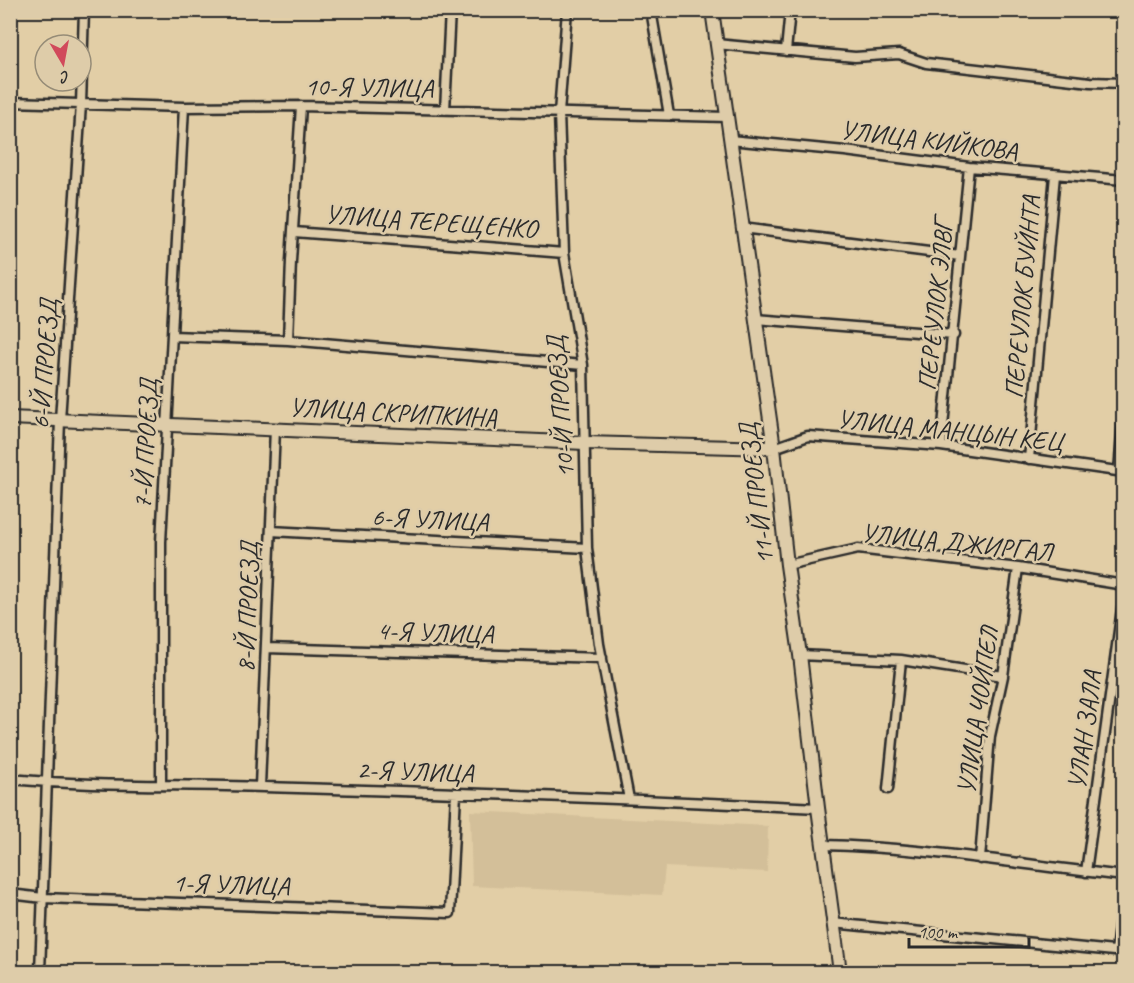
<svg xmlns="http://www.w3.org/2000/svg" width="1134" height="983" viewBox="0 0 1134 983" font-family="Caveat,sans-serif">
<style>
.built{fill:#d3bf99}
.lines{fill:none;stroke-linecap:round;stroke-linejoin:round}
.street-casing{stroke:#2b2b2b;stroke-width:13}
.secondary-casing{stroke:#2b2b2b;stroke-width:16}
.street{stroke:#decca9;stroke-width:8}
.secondary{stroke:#decca9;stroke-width:12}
.labels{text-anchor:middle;stroke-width:5;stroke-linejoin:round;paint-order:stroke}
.street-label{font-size:26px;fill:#2b2b2b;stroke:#decca9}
</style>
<rect width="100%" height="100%" fill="#e2cea6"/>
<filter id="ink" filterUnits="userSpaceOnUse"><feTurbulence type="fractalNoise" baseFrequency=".0167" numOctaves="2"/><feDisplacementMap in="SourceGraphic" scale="12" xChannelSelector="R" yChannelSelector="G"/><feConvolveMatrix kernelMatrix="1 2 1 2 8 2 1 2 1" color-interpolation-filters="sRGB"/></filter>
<g filter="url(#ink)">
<path class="built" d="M 470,811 L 768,826 L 767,872 L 665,867 L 662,895 L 472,886 Z"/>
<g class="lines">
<defs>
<path id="street" d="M 567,10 L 559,113 L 564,253 L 583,365 L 587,548 L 599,644 L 629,799
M 651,10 L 669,115
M 716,44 L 855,57 L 899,54 L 926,63 L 1090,82 L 1124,83
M 786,51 L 790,10
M 10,102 L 184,107 L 301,106 L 727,117
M 445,110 L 450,10
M 730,140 L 845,151 L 969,167 L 1124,180
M 742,228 L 960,256
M 294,232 L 564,253
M 755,319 L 954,335
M 172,336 L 288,340 L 583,365
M 288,340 L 291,261 L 301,106
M 941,446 L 969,167
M 774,448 L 808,436 L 941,446 L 1124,472
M 1029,459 L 1055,175
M 1119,471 L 1124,409
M 271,531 L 587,548
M 787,565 L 858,549 L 1018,568 L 1124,585
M 266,648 L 602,658
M 800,655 L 901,660 L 1003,676
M 10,779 C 95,787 180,784 264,787 C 449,792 633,799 818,808
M 161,785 L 161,542 L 184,107
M 260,786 L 275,429
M 888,789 L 901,660
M 823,845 C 923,847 1024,865 1124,876
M 980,859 L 990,736 L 1003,676 L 1018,568
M 1086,872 L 1124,594
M 10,894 L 43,898 L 450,913 L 456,793
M 832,923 L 1124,952
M 1116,951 L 1124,885
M 40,972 L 60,420 L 81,104 L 84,10"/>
<path id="secondary" d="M 712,10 L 774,448 L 787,565 L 800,655 L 818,808 L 840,972
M 10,418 L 585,443 L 774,448"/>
</defs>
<use href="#street" class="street-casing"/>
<use href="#secondary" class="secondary-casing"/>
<use href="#street" class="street"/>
<use href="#secondary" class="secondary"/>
</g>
</g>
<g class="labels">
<g class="street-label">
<text transform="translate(369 87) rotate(1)" y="9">10-Я УЛИЦА</text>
<text transform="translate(929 140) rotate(7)" y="9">УЛИЦА КИЙКОВА</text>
<text transform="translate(431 221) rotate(4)" y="9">УЛИЦА ТЕРЕЩЕНКО</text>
<text transform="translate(1022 297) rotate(-85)" y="9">ПЕРЕУЛОК БУЙНТА</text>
<text transform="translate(935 305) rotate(-84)" y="9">ПЕРЕУЛОК ЭЛВГ</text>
<text transform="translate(44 364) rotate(-86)" y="9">6-Й ПРОЕЗД</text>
<text transform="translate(560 407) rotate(-94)" y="9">10-Й ПРОЕЗД</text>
<text transform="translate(393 412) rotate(3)" y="9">УЛИЦА СКРИПКИНА</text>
<text transform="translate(950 430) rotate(6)" y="9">УЛИЦА МАНЦЫН КЕЦ</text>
<text transform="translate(145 444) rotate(-87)" y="9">7-Й ПРОЕЗД</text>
<text transform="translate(756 494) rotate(-97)" y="9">11-Й ПРОЕЗД</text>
<text transform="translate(430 519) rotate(3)" y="9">6-Я УЛИЦА</text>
<text transform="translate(957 542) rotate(6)" y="9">УЛИЦА ДЖИРГАЛ</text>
<text transform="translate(247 607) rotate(-88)" y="9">8-Й ПРОЕЗД</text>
<text transform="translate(435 632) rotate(2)" y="9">4-Я УЛИЦА</text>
<text transform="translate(977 710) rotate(-82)" y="9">УЛИЦА ЧОЙПЕЛ</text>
<text transform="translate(1084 730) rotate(-82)" y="9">УЛАН ЗАЛА</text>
<text transform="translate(415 771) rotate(2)" y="9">2-Я УЛИЦА</text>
<text transform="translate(231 884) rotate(2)" y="9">1-Я УЛИЦА</text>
</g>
</g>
<rect width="1134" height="983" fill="none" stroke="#decca9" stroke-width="36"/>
<rect x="18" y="18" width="1098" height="947" fill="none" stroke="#2b2b2b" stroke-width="2" filter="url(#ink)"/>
<g transform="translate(63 63) rotate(170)"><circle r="28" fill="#decca9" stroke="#968c77" stroke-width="1.5"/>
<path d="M0-4.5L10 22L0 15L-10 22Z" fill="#d1495b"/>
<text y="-9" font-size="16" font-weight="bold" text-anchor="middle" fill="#2b2b2b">С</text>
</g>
<path d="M909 938v9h120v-9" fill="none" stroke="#2b2b2b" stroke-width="3"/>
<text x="918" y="938" font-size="18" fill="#2b2b2b" stroke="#decca9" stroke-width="4.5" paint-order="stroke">100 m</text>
</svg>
